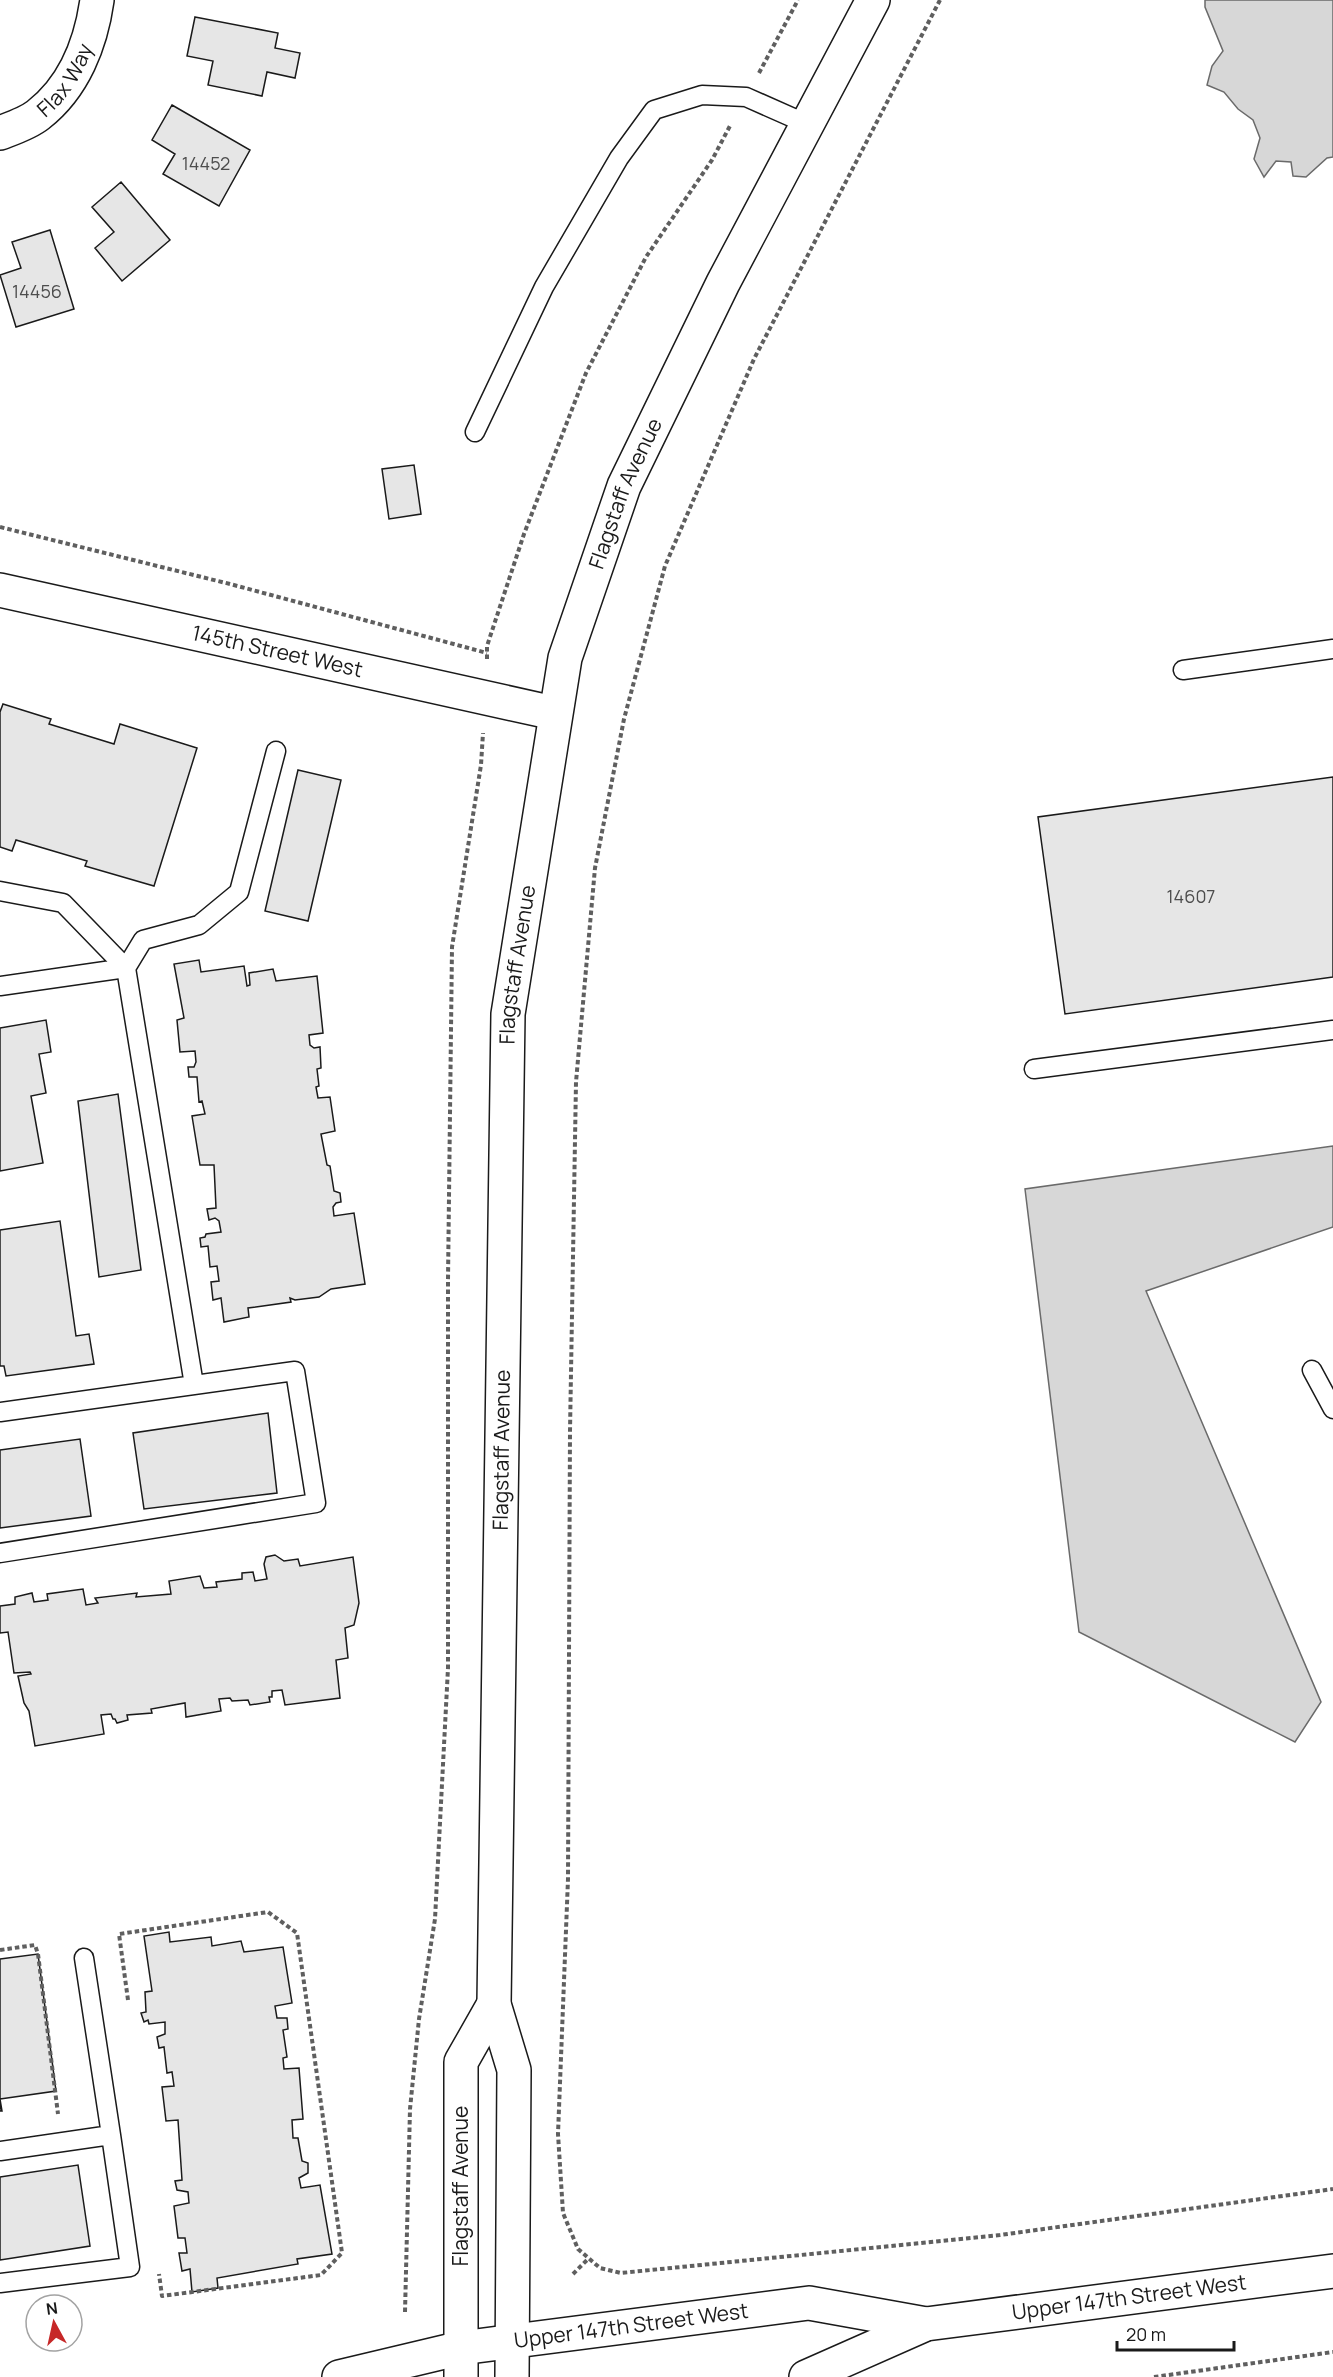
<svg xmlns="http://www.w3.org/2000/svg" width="1333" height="2377" viewBox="0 0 1333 2377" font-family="Manrope,sans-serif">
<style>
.water{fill:#d7d7d7;stroke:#6a6a6a;stroke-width:1.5}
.building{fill:#e6e6e6;stroke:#1a1a1a;stroke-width:1.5}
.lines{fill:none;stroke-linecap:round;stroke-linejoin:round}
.service-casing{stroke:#1a1a1a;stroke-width:21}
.minor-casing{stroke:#1a1a1a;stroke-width:36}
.tertiary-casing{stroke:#1a1a1a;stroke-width:36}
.path{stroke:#5f5f5f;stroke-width:4;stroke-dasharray:4.5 3;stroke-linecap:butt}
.service{stroke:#fff;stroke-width:18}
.minor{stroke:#fff;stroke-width:33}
.tertiary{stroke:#fff;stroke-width:33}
.labels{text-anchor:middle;stroke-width:4.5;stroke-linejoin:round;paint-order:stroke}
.number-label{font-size:18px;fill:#4d4d4d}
.street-label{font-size:21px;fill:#1a1a1a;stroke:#fff}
</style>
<rect width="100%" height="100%" fill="#fff"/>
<path class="water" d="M 1205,0 L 1333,0 L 1333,157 L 1327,158 L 1306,177 L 1293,176 L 1291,162 L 1276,161 L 1264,177 L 1254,159 L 1260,138 L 1253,120 L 1238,109 L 1224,92 L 1207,85 L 1212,66 L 1223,51 L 1205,7 Z
M 1333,1146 L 1333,1227 L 1146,1291 L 1321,1702 L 1295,1742 L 1079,1632 L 1025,1189 Z"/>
<path class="building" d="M 195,17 L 278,33 L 275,48 L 300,53 L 295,78 L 267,72 L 262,96 L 208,85 L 213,61 L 187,56 Z
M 172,105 L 250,150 L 219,206 L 163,174 L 175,154 L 152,140 Z
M 121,182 L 170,240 L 122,281 L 95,248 L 114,232 L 92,207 Z
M 50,230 L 74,309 L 16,327 L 0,275 L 21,268 L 12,242 Z
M 414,465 L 421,514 L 389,519 L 382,469 Z
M 3,704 L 51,719 L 49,724 L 114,744 L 120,724 L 197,748 L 154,886 L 85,866 L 87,861 L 16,840 L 12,851 L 0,847 L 0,712 Z
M 298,770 L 341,780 L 308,921 L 265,911 Z
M 1333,777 L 1333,977 L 1065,1014 L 1038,817 Z
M 199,960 L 201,972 L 244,966 L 247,986 L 250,985 L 249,973 L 273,969 L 276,981 L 317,976 L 323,1033 L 309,1035 L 310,1045 L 314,1048 L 320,1047 L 321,1068 L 317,1069 L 319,1086 L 316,1087 L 318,1098 L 330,1097 L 335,1131 L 321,1134 L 327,1165 L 330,1166 L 334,1191 L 340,1193 L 341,1202 L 336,1203 L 333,1207 L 334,1216 L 354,1213 L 365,1284 L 331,1289 L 319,1297 L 295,1300 L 290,1298 L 291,1302 L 248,1308 L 249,1317 L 224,1322 L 221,1298 L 213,1300 L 211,1282 L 219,1281 L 217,1266 L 210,1267 L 208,1246 L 201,1247 L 200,1238 L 205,1237 L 206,1234 L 221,1232 L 219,1221 L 215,1218 L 209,1220 L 207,1209 L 216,1208 L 214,1165 L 200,1165 L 192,1116 L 205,1114 L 202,1101 L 199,1102 L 197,1077 L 189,1077 L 188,1067 L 194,1067 L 196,1062 L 195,1051 L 180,1052 L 177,1020 L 184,1018 L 174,964 Z
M 46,1020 L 51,1052 L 39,1054 L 46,1093 L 31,1096 L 43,1163 L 0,1171 L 0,1028 Z
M 118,1094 L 141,1270 L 99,1277 L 78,1101 Z
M 60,1221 L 76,1336 L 89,1334 L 94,1364 L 6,1376 L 4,1366 L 0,1366 L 0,1230 Z
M 268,1413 L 277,1493 L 144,1509 L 133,1433 Z
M 80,1439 L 91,1516 L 0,1528 L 0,1450 Z
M 275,1555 L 284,1561 L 298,1559 L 300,1566 L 353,1557 L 359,1603 L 354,1625 L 345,1628 L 348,1658 L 336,1660 L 340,1698 L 285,1705 L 282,1690 L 272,1691 L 272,1697 L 269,1697 L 270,1702 L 250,1705 L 248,1700 L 232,1701 L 230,1698 L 219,1699 L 221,1711 L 186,1717 L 185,1703 L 151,1709 L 152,1713 L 127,1715 L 128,1720 L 117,1723 L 115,1719 L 113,1719 L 111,1714 L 101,1715 L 104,1734 L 35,1746 L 29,1711 L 24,1703 L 18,1676 L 31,1674 L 30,1672 L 14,1673 L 8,1632 L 0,1633 L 0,1606 L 15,1604 L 15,1597 L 32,1593 L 34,1602 L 48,1600 L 47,1594 L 83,1589 L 86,1605 L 98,1603 L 95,1598 L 137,1593 L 136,1597 L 171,1594 L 169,1581 L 200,1576 L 204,1588 L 217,1587 L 216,1582 L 242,1579 L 242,1573 L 253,1572 L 255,1581 L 267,1579 L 264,1564 L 266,1557 Z
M 169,1932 L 170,1942 L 211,1937 L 212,1946 L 241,1941 L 244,1952 L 283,1947 L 292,2003 L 275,2006 L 277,2018 L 287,2018 L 288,2029 L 283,2030 L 287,2057 L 283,2058 L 284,2069 L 299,2068 L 303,2119 L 292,2120 L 293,2138 L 298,2138 L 302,2161 L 308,2163 L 308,2173 L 299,2178 L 301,2188 L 320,2185 L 332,2254 L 297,2259 L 298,2264 L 217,2278 L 218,2288 L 192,2292 L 190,2269 L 182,2271 L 179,2253 L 187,2253 L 185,2238 L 178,2238 L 174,2206 L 189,2203 L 188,2192 L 177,2190 L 175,2181 L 182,2180 L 178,2120 L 166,2121 L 162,2087 L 174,2086 L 172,2072 L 167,2073 L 164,2047 L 159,2048 L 157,2037 L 165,2034 L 165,2022 L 149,2024 L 148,2020 L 144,2022 L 141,2013 L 146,2012 L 145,1992 L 152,1991 L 144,1936 Z
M 38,1954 L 56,2091 L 0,2099 L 2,2111 L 0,2111 L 0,1959 Z
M 78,2165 L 90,2246 L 0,2260 L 0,2177 Z"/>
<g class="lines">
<defs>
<path id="service" d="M 475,432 L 544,287 L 619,158 L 654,110 L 702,95 L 746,97 L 807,124
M 1183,670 L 1333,649
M 0,891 L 63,903 L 126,968 L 0,986
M 1034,1069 L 1333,1030
M 1312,1370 L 1333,1409
M 194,1385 L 126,968 L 143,940 L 199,925 L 239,892 L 276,751
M 0,1412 L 295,1371 L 316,1503 L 0,1553
M 0,2151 L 111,2135 L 84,1958
M 0,2283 L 130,2267 L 111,2135"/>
<g id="minor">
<path id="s1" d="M 0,133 C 13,128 28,123 38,115 C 74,87 91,43 97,0"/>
<path id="s2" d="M 0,590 L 554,713"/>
</g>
<g id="tertiary">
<path id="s3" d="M 339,2377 L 461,2348 L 809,2303 L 926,2324"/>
<path d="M 461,2377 L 461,2062 L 494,2004"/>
<path id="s4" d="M 512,2377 L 514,2070 L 494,2004 L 508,1014 L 565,658 L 624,486 L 723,283 L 873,0"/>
<path id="s5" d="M 806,2377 L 926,2324 L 1333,2271"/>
</g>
</defs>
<use href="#service" class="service-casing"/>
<use href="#minor" class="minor-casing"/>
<use href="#tertiary" class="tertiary-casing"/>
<path class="path" d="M 940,0 L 754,359 L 665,566 L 624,719 L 595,868 L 576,1082 L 570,1431 L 568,1879 L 558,2134 L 563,2213 L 578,2249 L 600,2268 L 621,2273 L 1000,2235 L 1333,2189
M 759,73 L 798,0
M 0,527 L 230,584 L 487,653
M 487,659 L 487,646 L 524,534 L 586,373 L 646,257 L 712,160 L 731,124
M 0,1950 L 35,1945 L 38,1954 L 58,2114
M 128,2000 L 119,1934 L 268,1912 L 297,1933 L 342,2253 L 321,2275 L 162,2296 L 159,2274
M 573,2274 L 588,2259
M 405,2312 L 410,2109 L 419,2019 L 435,1919 L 448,1668 L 448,1280 L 452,947 L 481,765 L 483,733
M 1154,2377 L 1333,2352"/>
<use href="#service" class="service"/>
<use href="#minor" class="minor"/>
<use href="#tertiary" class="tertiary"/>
</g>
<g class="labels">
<g class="number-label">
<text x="206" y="170">14452</text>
<text x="37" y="298">14456</text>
<text x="1191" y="903">14607</text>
</g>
<g class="street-label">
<text dy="7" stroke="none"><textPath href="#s1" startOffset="87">Flax Way</textPath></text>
<text dy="7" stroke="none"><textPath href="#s4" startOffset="1902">Flagstaff Avenue</textPath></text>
<text dy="7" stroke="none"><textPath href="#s2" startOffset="284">145th Street West</textPath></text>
<text dy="7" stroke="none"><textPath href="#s4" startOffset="1416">Flagstaff Avenue</textPath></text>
<text dy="7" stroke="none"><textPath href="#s4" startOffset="930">Flagstaff Avenue</textPath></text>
<text transform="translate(461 2186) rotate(-90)" y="7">Flagstaff Avenue</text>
<text dy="7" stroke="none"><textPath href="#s5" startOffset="336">Upper 147th Street West</textPath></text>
<text dy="7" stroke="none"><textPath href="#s3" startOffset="297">Upper 147th Street West</textPath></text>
</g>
</g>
<g transform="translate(54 2323) rotate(352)"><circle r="28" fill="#ffffff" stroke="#a3a3a3" stroke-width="1.5"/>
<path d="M0-4.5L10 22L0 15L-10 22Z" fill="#c62828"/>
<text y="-9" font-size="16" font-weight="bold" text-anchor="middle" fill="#1a1a1a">N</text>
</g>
<path d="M1117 2341v9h117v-9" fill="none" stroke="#1a1a1a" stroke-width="3"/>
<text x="1126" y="2341" font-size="18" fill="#1a1a1a" stroke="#ffffff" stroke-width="4.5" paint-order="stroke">20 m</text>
</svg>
